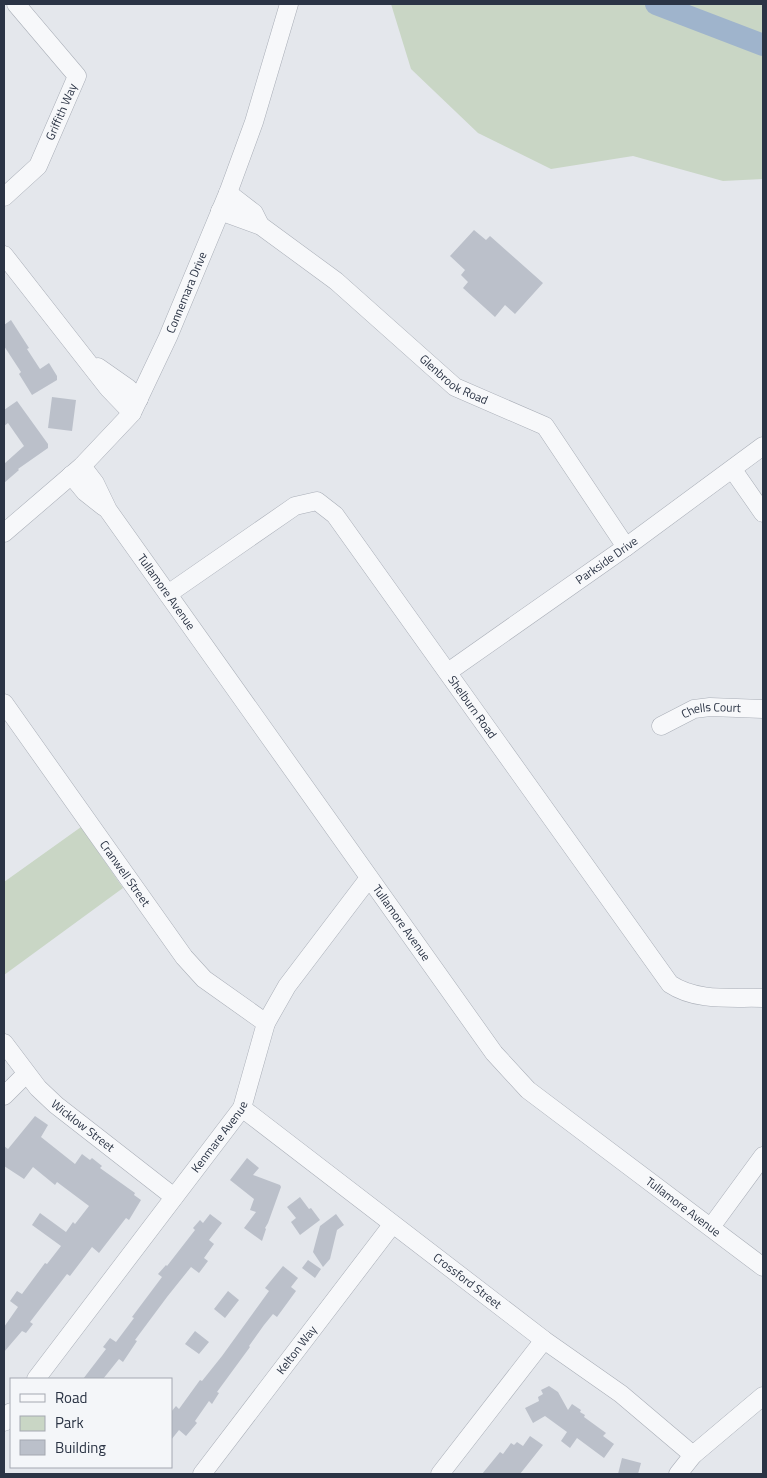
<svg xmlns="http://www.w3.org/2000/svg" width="767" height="1478" viewBox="0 0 767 1478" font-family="'Titillium Web',sans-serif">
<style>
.green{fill:#c9d6c5}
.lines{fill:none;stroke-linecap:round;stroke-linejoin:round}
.river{stroke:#9fb4cc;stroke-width:22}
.building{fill:#bbc0ca}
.minor-casing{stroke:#a9aeb7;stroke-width:19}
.minor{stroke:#f7f8fa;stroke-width:18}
.labels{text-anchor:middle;stroke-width:4;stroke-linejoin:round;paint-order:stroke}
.street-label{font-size:12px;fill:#2b3445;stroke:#f4f6f9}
</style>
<rect width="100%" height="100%" fill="#e4e7ec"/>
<path class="green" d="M 391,4 L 763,4 L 763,179 L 723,181 L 633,156 L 551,169 L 478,133 L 411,69 Z
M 81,827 L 123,888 L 4,975 L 4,882 Z"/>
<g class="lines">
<path class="river" d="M 656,4 L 763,45"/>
</g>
<path class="building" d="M 474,230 L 486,240 L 490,236 L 543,283 L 515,314 L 505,305 L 495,317 L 463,288 L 468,282 L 461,275 L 465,270 L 450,256 Z
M 11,320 L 29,348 L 27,349 L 40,369 L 49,363 L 57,376 L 57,380 L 32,395 L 19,374 L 21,372 L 4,346 L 4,325 Z
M 52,397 L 76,400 L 72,431 L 48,428 Z
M 17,401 L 48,444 L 48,448 L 18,469 L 19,470 L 4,483 L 4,464 L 24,446 L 8,423 L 4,426 L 4,410 Z
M 35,1116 L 48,1125 L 41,1137 L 75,1164 L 82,1154 L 90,1160 L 92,1158 L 102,1166 L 100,1168 L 135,1193 L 134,1195 L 141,1200 L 129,1220 L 126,1218 L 99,1253 L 92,1247 L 70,1276 L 67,1274 L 30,1322 L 33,1324 L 26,1333 L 22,1331 L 4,1352 L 4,1327 L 18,1307 L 10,1301 L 17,1291 L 22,1294 L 45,1263 L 47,1264 L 61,1246 L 32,1225 L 40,1213 L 66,1232 L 73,1222 L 75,1224 L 89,1206 L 57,1182 L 55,1185 L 33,1167 L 24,1179 L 4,1166 L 4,1146 L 8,1149 Z
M 247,1158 L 259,1168 L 253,1175 L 280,1185 L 281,1187 L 268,1223 L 265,1228 L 266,1229 L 262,1241 L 244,1228 L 256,1212 L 250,1210 L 254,1199 L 230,1180 Z
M 300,1197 L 309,1209 L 311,1208 L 320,1220 L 300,1235 L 291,1222 L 296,1218 L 287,1207 Z
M 210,1214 L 222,1223 L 209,1240 L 214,1244 L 204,1258 L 208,1261 L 199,1273 L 191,1267 L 167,1297 L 135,1340 L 137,1341 L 123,1362 L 119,1359 L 103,1379 L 83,1379 L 106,1349 L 103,1347 L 110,1338 L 116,1342 L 134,1318 L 132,1317 L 162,1277 L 158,1274 L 166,1265 L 167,1266 L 195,1230 L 193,1228 L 200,1220 L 203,1223 Z
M 336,1214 L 344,1225 L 337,1230 L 330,1259 L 323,1267 L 313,1252 L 320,1226 Z
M 308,1260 L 321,1269 L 315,1278 L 302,1268 Z
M 283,1266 L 298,1278 L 291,1287 L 296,1291 L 277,1317 L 273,1314 L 264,1325 L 249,1346 L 250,1347 L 217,1392 L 219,1393 L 212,1404 L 209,1401 L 195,1421 L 197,1423 L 186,1436 L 179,1430 L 171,1440 L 171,1412 L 176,1406 L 179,1409 L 200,1380 L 202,1381 L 222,1356 L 269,1291 L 265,1288 Z
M 228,1291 L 239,1300 L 225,1318 L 214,1309 Z
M 195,1331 L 209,1342 L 199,1354 L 185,1344 Z
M 549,1386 L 558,1392 L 568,1410 L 572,1404 L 581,1410 L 580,1412 L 585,1415 L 584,1417 L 606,1433 L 603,1436 L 614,1444 L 604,1458 L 577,1438 L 570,1448 L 561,1441 L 567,1432 L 545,1416 L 533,1423 L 525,1408 L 539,1401 L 538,1397 L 543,1394 L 541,1390 Z
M 530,1436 L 543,1445 L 520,1474 L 482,1474 L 500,1452 L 503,1454 L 511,1443 L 514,1445 L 517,1442 L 523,1446 Z
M 622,1458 L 641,1463 L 638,1474 L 618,1474 Z"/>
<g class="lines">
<defs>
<g id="minor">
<path d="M 228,193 L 254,213 L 259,223"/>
<path id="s1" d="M 4,197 L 38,166 L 77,76 L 16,4"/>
<path id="s2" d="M 220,211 L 261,226 L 336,281 L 455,387 L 545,426 L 626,547"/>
<path d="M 4,255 L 108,388 L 132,413"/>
<path d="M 98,367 L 128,388 L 139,399"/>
<path id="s3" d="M 82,466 L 95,483 L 108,510 L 494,1053 L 528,1090 L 763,1267"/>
<path d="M 733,470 L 763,513"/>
<path d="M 71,475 L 85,492 L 104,507"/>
<path id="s4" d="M 4,533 L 82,466 L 132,413 L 168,337 L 228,193 L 254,122 L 289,4"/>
<path id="s5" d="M 168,594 L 295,506 L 317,501 L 335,515 L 670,984 C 697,1002 732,997 763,998"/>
<path id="s6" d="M 448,672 L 626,547 L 763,446"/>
<path id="s7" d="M 4,703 L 184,957 L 204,979 L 266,1023"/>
<path id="s8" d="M 661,726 L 694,709 L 710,707 L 763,709"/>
<path id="s9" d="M 4,1043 L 38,1088 L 56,1105 L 174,1197"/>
<path d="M 4,1096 L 26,1074"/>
<path id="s10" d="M 242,1108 L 544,1340 L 621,1394 L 693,1455"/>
<path d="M 711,1227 L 763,1156"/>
<path id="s11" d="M 36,1379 L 242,1108 L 266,1023 L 287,986 L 369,878"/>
<path d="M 4,1422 L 11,1412"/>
<path id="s12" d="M 202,1474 L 392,1225"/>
<path d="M 440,1474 L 544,1340"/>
<path d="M 678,1474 L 693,1455 L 763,1396"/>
</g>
</defs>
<use href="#minor" class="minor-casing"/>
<use href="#minor" class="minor"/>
</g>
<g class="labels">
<g class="street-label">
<text dy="4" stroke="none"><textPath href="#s1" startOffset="105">Griffith Way</textPath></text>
<text dy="4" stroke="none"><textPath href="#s4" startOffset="308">Connemara Drive</textPath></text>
<text dy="4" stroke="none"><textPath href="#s2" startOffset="291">Glenbrook Road</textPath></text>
<text dy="4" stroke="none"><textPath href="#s6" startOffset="194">Parkside Drive</textPath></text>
<text dy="4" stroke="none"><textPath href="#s3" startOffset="152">Tullamore Avenue</textPath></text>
<text dy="4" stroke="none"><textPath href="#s5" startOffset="436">Shelburn Road</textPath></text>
<text dy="4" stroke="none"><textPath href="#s8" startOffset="54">Chells Court</textPath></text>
<text dy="4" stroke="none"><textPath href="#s7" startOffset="209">Cranwell Street</textPath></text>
<text dy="4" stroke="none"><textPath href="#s3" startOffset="558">Tullamore Avenue</textPath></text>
<text dy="4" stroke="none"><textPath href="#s9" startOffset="115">Wicklow Street</textPath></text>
<text dy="4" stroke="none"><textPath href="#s11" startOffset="304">Kenmare Avenue</textPath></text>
<text dy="4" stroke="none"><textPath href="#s3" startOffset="962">Tullamore Avenue</textPath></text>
<text dy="4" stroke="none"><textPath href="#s10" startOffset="284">Crossford Street</textPath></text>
<text dy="4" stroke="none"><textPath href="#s12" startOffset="156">Kelton Way</textPath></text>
</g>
</g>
<rect width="767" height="1478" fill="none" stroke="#2b3445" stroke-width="10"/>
<rect x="10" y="1378" width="162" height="90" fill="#f4f6f9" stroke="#a4a8b1"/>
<rect x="20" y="1394" width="25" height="8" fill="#f7f8fa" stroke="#a4a8b1"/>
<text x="55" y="1403" font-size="15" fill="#2b3445">Road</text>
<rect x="20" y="1416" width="25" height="15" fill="#c9d6c5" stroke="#a4a8b1"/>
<text x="55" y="1428" font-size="15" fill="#2b3445">Park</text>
<rect x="20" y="1440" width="25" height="15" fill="#bbc0ca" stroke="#a4a8b1"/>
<text x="55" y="1453" font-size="15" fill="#2b3445">Building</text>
</svg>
